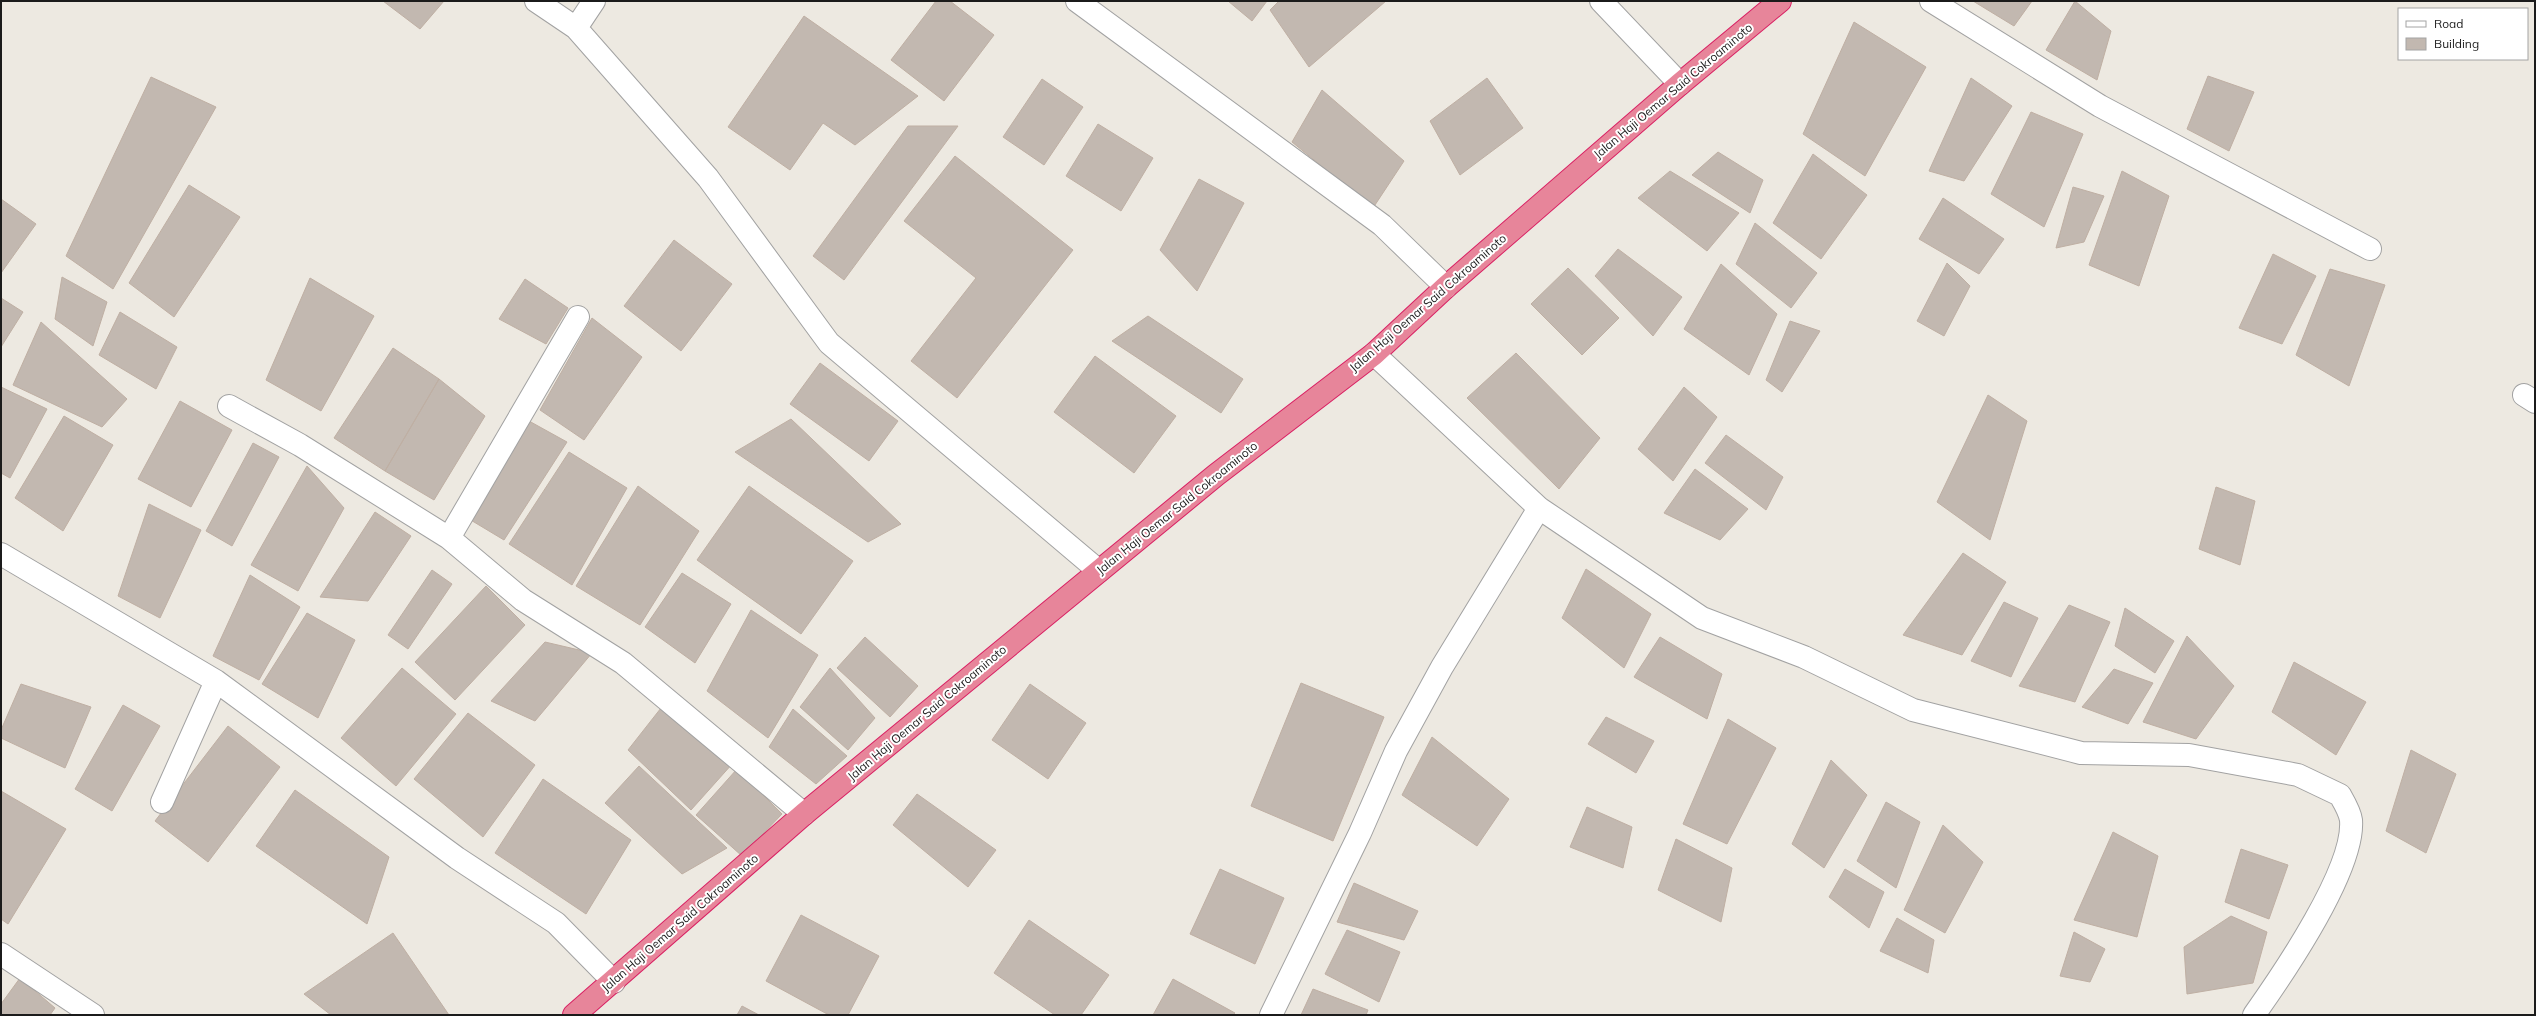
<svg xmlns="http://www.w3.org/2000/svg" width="2536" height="1016" viewBox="0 0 2536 1016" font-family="Mulish,sans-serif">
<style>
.building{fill:#c2b8b0;stroke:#bfafa3}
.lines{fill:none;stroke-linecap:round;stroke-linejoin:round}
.street-casing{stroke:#a2a2a2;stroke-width:24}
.highway-casing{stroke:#d92063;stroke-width:24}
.street{stroke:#fff;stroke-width:22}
.highway{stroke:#e7859a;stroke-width:22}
.labels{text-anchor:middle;stroke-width:4;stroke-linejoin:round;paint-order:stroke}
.street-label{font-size:12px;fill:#1b1b1b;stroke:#fff}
</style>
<rect width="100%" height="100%" fill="#ede9e1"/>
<path class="building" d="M 383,1 L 444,1 L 420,29 Z
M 936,1 L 950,1 L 994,35 L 944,101 L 891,60 Z
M 1228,1 L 1267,1 L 1252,21 Z
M 1279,1 L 1386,1 L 1309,67 L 1270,10 Z
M 1973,1 L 2032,1 L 2014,26 Z
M 2075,1 L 2111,31 L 2097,80 L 2046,50 Z
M 804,16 L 918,96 L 855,145 L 823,123 L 790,170 L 728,127 Z
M 1854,22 L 1926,67 L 1865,176 L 1803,134 Z
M 2208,76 L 2254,92 L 2229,151 L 2187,129 Z
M 151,77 L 216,107 L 113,289 L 66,256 Z
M 1487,78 L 1523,128 L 1460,175 L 1430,121 Z
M 1971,78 L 2012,106 L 1964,181 L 1929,171 Z
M 1042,79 L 1083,107 L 1044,165 L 1003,137 Z
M 1322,90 L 1404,161 L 1373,208 L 1292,142 Z
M 2031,112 L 2083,134 L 2044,227 L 1991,194 Z
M 1098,124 L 1153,158 L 1121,211 L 1066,176 Z
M 908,126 L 958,126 L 844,280 L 813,256 Z
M 1718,152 L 1763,180 L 1750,213 L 1692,175 Z
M 1813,154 L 1867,195 L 1821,259 L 1773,223 Z
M 955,156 L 1073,250 L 957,398 L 911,361 L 976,278 L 904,221 Z
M 1670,171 L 1739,213 L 1707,251 L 1638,198 Z
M 2122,171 L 2169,196 L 2139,286 L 2089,265 Z
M 1199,179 L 1244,203 L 1197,291 L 1160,250 Z
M 189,185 L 240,217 L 174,317 L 129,283 Z
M 2073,187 L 2104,196 L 2084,242 L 2056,248 Z
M 1943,198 L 2004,239 L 1979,274 L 1919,239 Z
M 1,199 L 36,224 L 1,273 Z
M 1755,223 L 1817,273 L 1791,308 L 1736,264 Z
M 674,240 L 732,284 L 681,351 L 624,306 Z
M 1618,249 L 1682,297 L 1653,336 L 1595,276 Z
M 2273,254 L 2316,276 L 2282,344 L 2239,328 Z
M 1947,263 L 1970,286 L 1944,336 L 1917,321 Z
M 1721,264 L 1777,314 L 1749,375 L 1684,329 Z
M 1568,268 L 1619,318 L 1582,355 L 1531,304 Z
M 2330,269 L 2385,285 L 2349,386 L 2296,355 Z
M 62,277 L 107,302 L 93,346 L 55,319 Z
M 310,278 L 374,316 L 321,411 L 266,380 Z
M 525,279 L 568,308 L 546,344 L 499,319 Z
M 1,298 L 23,312 L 1,347 Z
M 120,312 L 177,347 L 156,389 L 99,355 Z
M 1148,316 L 1243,379 L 1221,413 L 1112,341 Z
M 592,318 L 642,357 L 584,440 L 540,410 Z
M 1790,321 L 1820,331 L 1782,392 L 1766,380 Z
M 41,322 L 127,399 L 102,427 L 13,385 Z
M 393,348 L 439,379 L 385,471 L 334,438 Z
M 1516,353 L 1600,438 L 1559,489 L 1467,398 Z
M 1095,356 L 1176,416 L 1134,473 L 1054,412 Z
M 820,363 L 898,421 L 869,461 L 790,404 Z
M 439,379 L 485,416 L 434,500 L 385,471 Z
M 1,387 L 47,409 L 10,478 L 1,473 Z
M 1684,387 L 1717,417 L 1673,481 L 1638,449 Z
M 1988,395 L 2027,421 L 1990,540 L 1937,502 Z
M 180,401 L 232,430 L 191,507 L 138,479 Z
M 64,416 L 113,445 L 63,531 L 15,498 Z
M 791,419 L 901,524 L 868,542 L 735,452 Z
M 529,421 L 567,442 L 504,540 L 469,519 Z
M 1726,435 L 1783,477 L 1766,510 L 1705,463 Z
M 253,443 L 279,457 L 232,546 L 206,531 Z
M 569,452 L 627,488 L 572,585 L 509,544 Z
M 307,466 L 344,508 L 298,591 L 251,565 Z
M 1695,469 L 1748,509 L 1720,540 L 1664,513 Z
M 638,486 L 699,531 L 640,625 L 576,586 Z
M 749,486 L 853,561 L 801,634 L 697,560 Z
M 2216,487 L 2255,501 L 2240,565 L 2199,549 Z
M 149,504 L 201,530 L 160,618 L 118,596 Z
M 375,512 L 411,536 L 368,601 L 320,597 Z
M 1963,553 L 2006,582 L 1962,655 L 1903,635 Z
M 1586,569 L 1651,614 L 1624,668 L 1562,618 Z
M 432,570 L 452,584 L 408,649 L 388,635 Z
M 682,573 L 731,604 L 695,663 L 645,627 Z
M 250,575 L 300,607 L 259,680 L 213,656 Z
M 486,586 L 525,625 L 455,700 L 415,662 Z
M 2004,602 L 2038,618 L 2011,677 L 1971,661 Z
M 2069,605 L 2110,622 L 2075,702 L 2019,686 Z
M 2125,608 L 2174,641 L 2155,673 L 2115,646 Z
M 751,610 L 818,655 L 768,738 L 707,691 Z
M 307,613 L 355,640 L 318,718 L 262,684 Z
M 2187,636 L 2234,686 L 2196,739 L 2143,722 Z
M 865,637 L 918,686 L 890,717 L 837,668 Z
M 1660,637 L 1722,674 L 1707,719 L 1634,677 Z
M 545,642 L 592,653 L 535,721 L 491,701 Z
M 2294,662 L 2366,702 L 2336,755 L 2272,712 Z
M 402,668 L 456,714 L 396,786 L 341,738 Z
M 830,668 L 875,718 L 848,750 L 800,707 Z
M 2114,669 L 2153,683 L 2128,724 L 2082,707 Z
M 1301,683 L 1384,717 L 1333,841 L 1251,806 Z
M 21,684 L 91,707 L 65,768 L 1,738 L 1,730 Z
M 1030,684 L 1086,723 L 1048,779 L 992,740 Z
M 123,705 L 160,726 L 112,811 L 75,789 Z
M 661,708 L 733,763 L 691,810 L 628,750 Z
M 793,709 L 847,756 L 816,784 L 769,747 Z
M 468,713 L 535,765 L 483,837 L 414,779 Z
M 1606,717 L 1654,741 L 1636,773 L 1588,744 Z
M 1728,719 L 1776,748 L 1727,844 L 1683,824 Z
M 228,726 L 280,767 L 208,862 L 155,821 Z
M 1432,737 L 1509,799 L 1477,846 L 1402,795 Z
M 2411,750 L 2456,774 L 2426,853 L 2386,831 Z
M 1831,760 L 1867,795 L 1824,868 L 1792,844 Z
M 639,766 L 727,848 L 682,874 L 605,803 Z
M 737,769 L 782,814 L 742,856 L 696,815 Z
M 543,779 L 631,840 L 586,914 L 495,853 Z
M 295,790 L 389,857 L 367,924 L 256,846 Z
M 1,791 L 66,829 L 8,924 L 1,919 Z
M 917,794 L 996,850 L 968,887 L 893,825 Z
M 1886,802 L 1920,822 L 1896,888 L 1857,861 Z
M 1587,807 L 1632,827 L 1623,868 L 1570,847 Z
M 1943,825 L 1983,862 L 1945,933 L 1904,910 Z
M 2113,832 L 2158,856 L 2137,937 L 2074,920 Z
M 1676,839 L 1732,868 L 1721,922 L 1658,890 Z
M 2241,849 L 2288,865 L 2269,919 L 2225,902 Z
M 1220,869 L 1284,898 L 1255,964 L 1190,934 Z
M 1845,869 L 1884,892 L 1869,928 L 1829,897 Z
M 1354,883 L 1418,911 L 1404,940 L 1337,922 Z
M 801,915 L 879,956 L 848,1015 L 829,1015 L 766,981 Z
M 2231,916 L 2267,932 L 2253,983 L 2187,994 L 2184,947 Z
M 1897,918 L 1934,940 L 1928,973 L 1880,951 Z
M 1029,920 L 1109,975 L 1081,1015 L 1055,1015 L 994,973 Z
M 1347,930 L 1400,952 L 1379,1002 L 1325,974 Z
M 2074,932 L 2105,949 L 2090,982 L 2060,976 Z
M 393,933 L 449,1015 L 331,1015 L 304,994 Z
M 20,978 L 55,1008 L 50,1015 L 1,1015 L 1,1004 Z
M 1173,979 L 1235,1013 L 1233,1015 L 1153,1015 Z
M 1313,989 L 1368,1010 L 1366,1015 L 1301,1015 Z
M 742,1006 L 759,1015 L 737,1015 Z"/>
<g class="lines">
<defs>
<path id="street" d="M 536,1 L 576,28 L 708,178 L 829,343 L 1099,571
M 1077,1 L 1382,225 L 1446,287
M 1601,1 L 1680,84
M 1931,1 L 2100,106 L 2370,249
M 576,28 L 594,1
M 1374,354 L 1539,508 L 1702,618 L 1804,657 L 1913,710 L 2081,753 L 2189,755 L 2298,775 L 2340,795 C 2344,802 2350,812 2351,820 C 2355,869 2283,974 2254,1015
M 2524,395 L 2535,402
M 229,406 L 300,445 L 449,538 L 523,600 L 623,663 L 804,814
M 449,538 L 578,317
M 1,554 L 216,681 L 457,858 L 556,923 L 614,982
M 162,802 L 216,681
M 1,954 L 93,1015
M 1271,1015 L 1360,833 L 1396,751 L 1442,667 L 1539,508"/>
<path id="highway" d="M 574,1015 L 804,814 L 1216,475 L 1374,354 L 1446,287 L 1680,84 L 1780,1"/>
</defs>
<use href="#street" class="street-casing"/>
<use href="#highway" class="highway-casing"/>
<use href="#street" class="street"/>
<use href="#highway" class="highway"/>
</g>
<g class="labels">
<g class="street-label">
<text transform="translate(1673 91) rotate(-40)" y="4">Jalan Haji Oemar Said Cokroaminoto</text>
<text transform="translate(1428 303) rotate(-41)" y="4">Jalan Haji Oemar Said Cokroaminoto</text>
<text transform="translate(1177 508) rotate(-39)" y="4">Jalan Haji Oemar Said Cokroaminoto</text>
<text transform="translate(927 713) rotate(-40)" y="4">Jalan Haji Oemar Said Cokroaminoto</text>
<text transform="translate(680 923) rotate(-41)" y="4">Jalan Haji Oemar Said Cokroaminoto</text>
</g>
</g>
<rect width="2536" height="1016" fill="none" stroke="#1b1b1b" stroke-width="4"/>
<rect x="2398" y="8" width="130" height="52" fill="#ffffff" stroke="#a4a4a4"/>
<rect x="2406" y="21" width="20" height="6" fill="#ffffff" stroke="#a4a4a4"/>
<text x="2434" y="28" font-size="12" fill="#1b1b1b">Road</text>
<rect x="2406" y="38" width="20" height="12" fill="#c2b8b0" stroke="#a4a4a4"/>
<text x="2434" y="48" font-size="12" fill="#1b1b1b">Building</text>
</svg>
